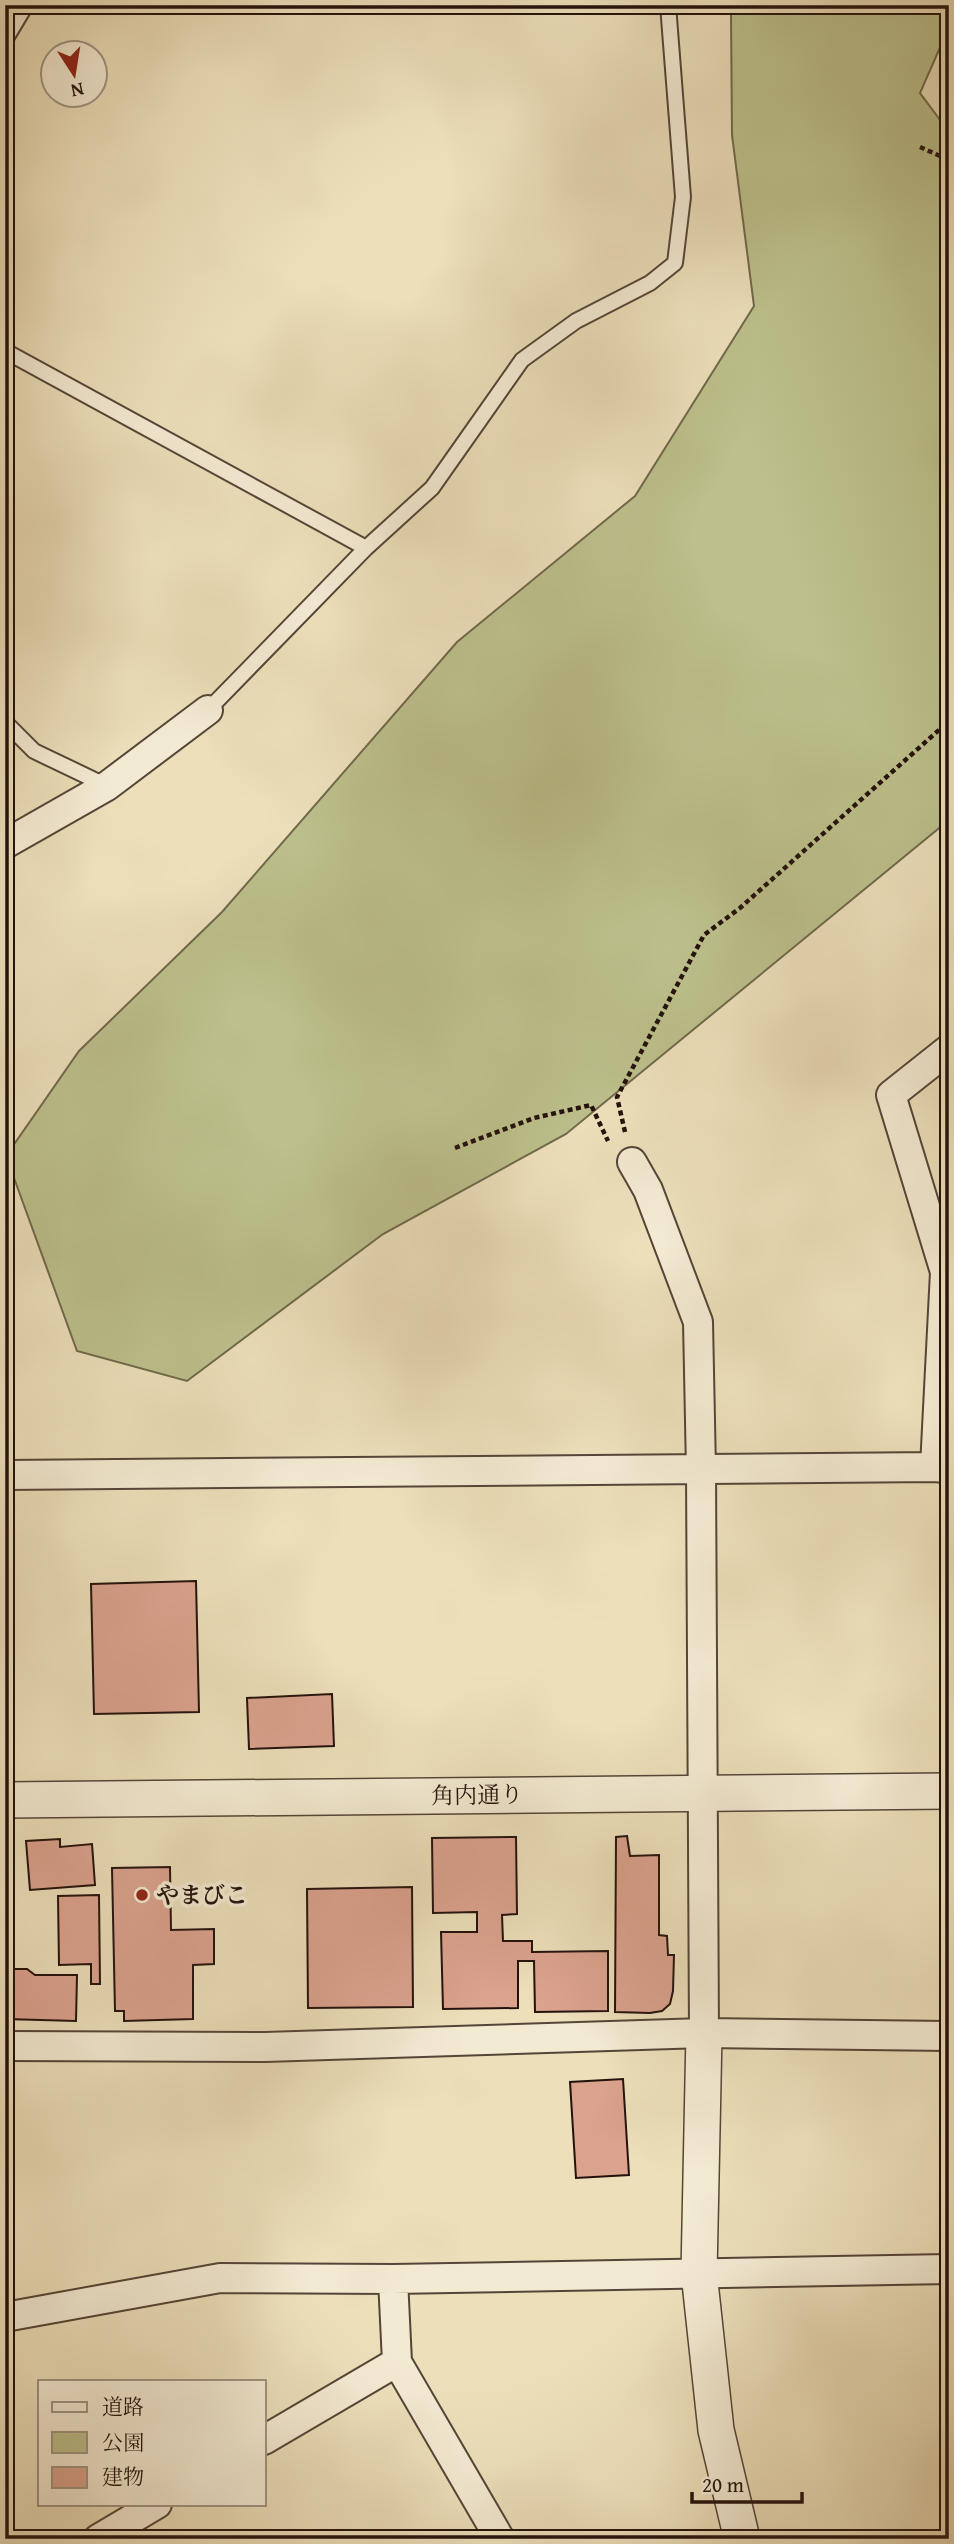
<svg xmlns="http://www.w3.org/2000/svg" width="954" height="2544" viewBox="0 0 954 2544" font-family="'Gentium Book Plus','Noto Serif JP',serif">
<style>
.green{fill:#bcc08c;stroke:#70694c;stroke-width:2}
.building{fill:#dba28e;stroke:#23120c;stroke-width:2}
.lines{fill:none;stroke-linecap:round;stroke-linejoin:round}
.service-casing{stroke:#554538;stroke-width:18}
.minor-casing{stroke:#554538;stroke-width:32}
.tertiary-casing{stroke:#554538;stroke-width:38}
.path{stroke:#23120c;stroke-width:4.5;stroke-dasharray:5 3.5;stroke-linecap:butt}
.service{stroke:#f3ead2;stroke-width:14}
.minor{stroke:#f3ead2;stroke-width:28}
.tertiary{stroke:#f3ead2;stroke-width:35}
.poi-dot{fill:#8f2418;stroke:#f3ead2;stroke-width:2.5}
.labels{text-anchor:middle;stroke-width:7;stroke-linejoin:round;paint-order:stroke}
.street-label{font-size:23px;fill:#23120c;stroke:#f3ead2}
.poi-label{font-size:23px;font-weight:bold;fill:#23120c;stroke:#f3ead2;text-anchor:start}
</style>
<rect width="100%" height="100%" fill="#ecdfba"/>
<filter id="stains"><feTurbulence type="fractalNoise" baseFrequency=".00286" numOctaves="4"/><feColorMatrix values="0 0 0 0 .2 0 0 0 0 .09 0 0 0 0 .02 0 0 0 .5 -.17"/></filter>
<radialGradient id="worn" r=".72"><stop offset=".6" stop-color="#630" stop-opacity="0"/><stop offset="1" stop-color="#630" stop-opacity=".3"/></radialGradient>
<path class="green" d="M 735,5 L 949,5 L 949,27 L 920,93 L 949,132 L 949,820 L 566,1134 L 383,1234 L 187,1381 L 77,1351 L 6,1156 L 79,1051 L 222,912 L 457,642 L 635,496 L 754,306 L 732,135 L 731,14 Z"/>
<path class="building" d="M 196,1581 L 199,1712 L 94,1714 L 91,1584 Z
M 332,1694 L 334,1746 L 249,1749 L 247,1698 Z
M 627,1836 L 630,1856 L 659,1855 L 659,1935 L 667,1936 L 668,1955 L 674,1955 L 673,1991 L 670,2004 L 662,2011 L 650,2013 L 615,2012 L 616,1837 Z
M 516,1837 L 517,1914 L 502,1915 L 503,1941 L 532,1941 L 532,1952 L 608,1951 L 608,2011 L 535,2012 L 534,1961 L 518,1961 L 518,2008 L 443,2009 L 441,1932 L 477,1932 L 477,1912 L 433,1913 L 432,1838 Z
M 60,1839 L 60,1847 L 92,1844 L 95,1885 L 30,1890 L 26,1841 Z
M 170,1867 L 171,1930 L 214,1929 L 214,1964 L 193,1965 L 193,2019 L 124,2021 L 124,2011 L 115,2011 L 112,1868 Z
M 412,1887 L 413,2007 L 308,2008 L 307,1889 Z
M 99,1895 L 100,1984 L 91,1984 L 91,1964 L 59,1965 L 58,1896 Z
M 5,1969 L 27,1969 L 35,1975 L 77,1975 L 76,2021 L 5,2019 Z
M 623,2079 L 629,2175 L 576,2178 L 570,2082 Z"/>
<g class="lines">
<defs>
<path id="service" d="M 5,40 L 26,5
M 5,351 L 366,548
M 208,710 L 366,548 L 432,488 L 522,360 L 576,321 L 650,283 L 675,263 L 683,197 L 668,5
M 5,722 L 34,751 L 107,786"/>
<path id="minor" d="M 5,844 L 107,786 L 208,710
M 632,1162 L 648,1190 L 698,1322 L 701,1470 L 704,2033
M 935,1467 L 945,1272 L 891,1095 L 949,1049
M 5,1475 L 935,1467 L 949,1469
M 5,2046 L 265,2047 L 704,2033 L 949,2036
M 393,2279 L 397,2362 L 500,2539
M 5,2317 L 220,2278 L 393,2279 L 949,2269
M 264,2440 L 397,2362
M 98,2539 L 157,2504"/>
<path id="tertiary" d="M 5,1800 L 949,1791
M 704,2033 L 699,2273 L 716,2430 L 742,2539"/>
</defs>
<use href="#service" class="service-casing"/>
<use href="#minor" class="minor-casing"/>
<use href="#tertiary" class="tertiary-casing"/>
<path class="path" d="M 920,147 L 949,160
M 625,1132 L 617,1097 L 704,935 L 740,908 L 949,721
M 455,1148 L 534,1118 L 591,1105 L 608,1141"/>
<use href="#service" class="service"/>
<use href="#minor" class="minor"/>
<use href="#tertiary" class="tertiary"/>
</g>
<circle class="poi-dot" cx="142" cy="1895" r="7"/>
<g class="labels">
<g class="street-label">
<text transform="translate(477 1795) rotate(-1)" y="8">角内通り</text>
</g>
<g class="poi-label">
<text x="156" y="1903">やまびこ</text>
</g>
</g>
<rect width="954" height="2544" fill="none" stroke="#ecdfba" stroke-width="28"/>
<rect x="7" y="7" width="940" height="2530" fill="none" stroke="#23120c" stroke-width="3.5"/>
<rect x="14" y="14" width="926" height="2516" fill="none" stroke="#23120c" stroke-width="2"/>
<rect x="38" y="2380" width="228" height="126" fill="#f3ead2" stroke="#a09483" stroke-width="2"/>
<rect x="52" y="2402" width="35" height="10" fill="#f3ead2" stroke="#a09483" stroke-width="2"/>
<text x="102" y="2414" font-size="21" fill="#23120c">道路</text>
<rect x="52" y="2432" width="35" height="21" fill="#bcc08c" stroke="#a09483" stroke-width="2"/>
<text x="102" y="2450" font-size="21" fill="#23120c">公園</text>
<rect x="52" y="2467" width="35" height="21" fill="#dba28e" stroke="#a09483" stroke-width="2"/>
<text x="102" y="2484" font-size="21" fill="#23120c">建物</text>
<g transform="translate(74 74) rotate(168)"><circle r="33" fill="#f3ead2" stroke="#a09483" stroke-width="2"/>
<path d="M0-5L12 26L0 18L-12 26Z" fill="#8f2418"/>
<text y="-10" font-size="19" font-weight="bold" text-anchor="middle" fill="#23120c">N</text>
</g>
<path d="M692 2492v10h110v-10" fill="none" stroke="#23120c" stroke-width="3.5"/>
<text x="702" y="2492" font-size="21" fill="#23120c" stroke="#f3ead2" stroke-width="5" paint-order="stroke">20 m</text>
<rect width="100%" height="100%" filter="url(#stains)"/>
<rect width="100%" height="100%" fill="url(#worn)"/>
</svg>
